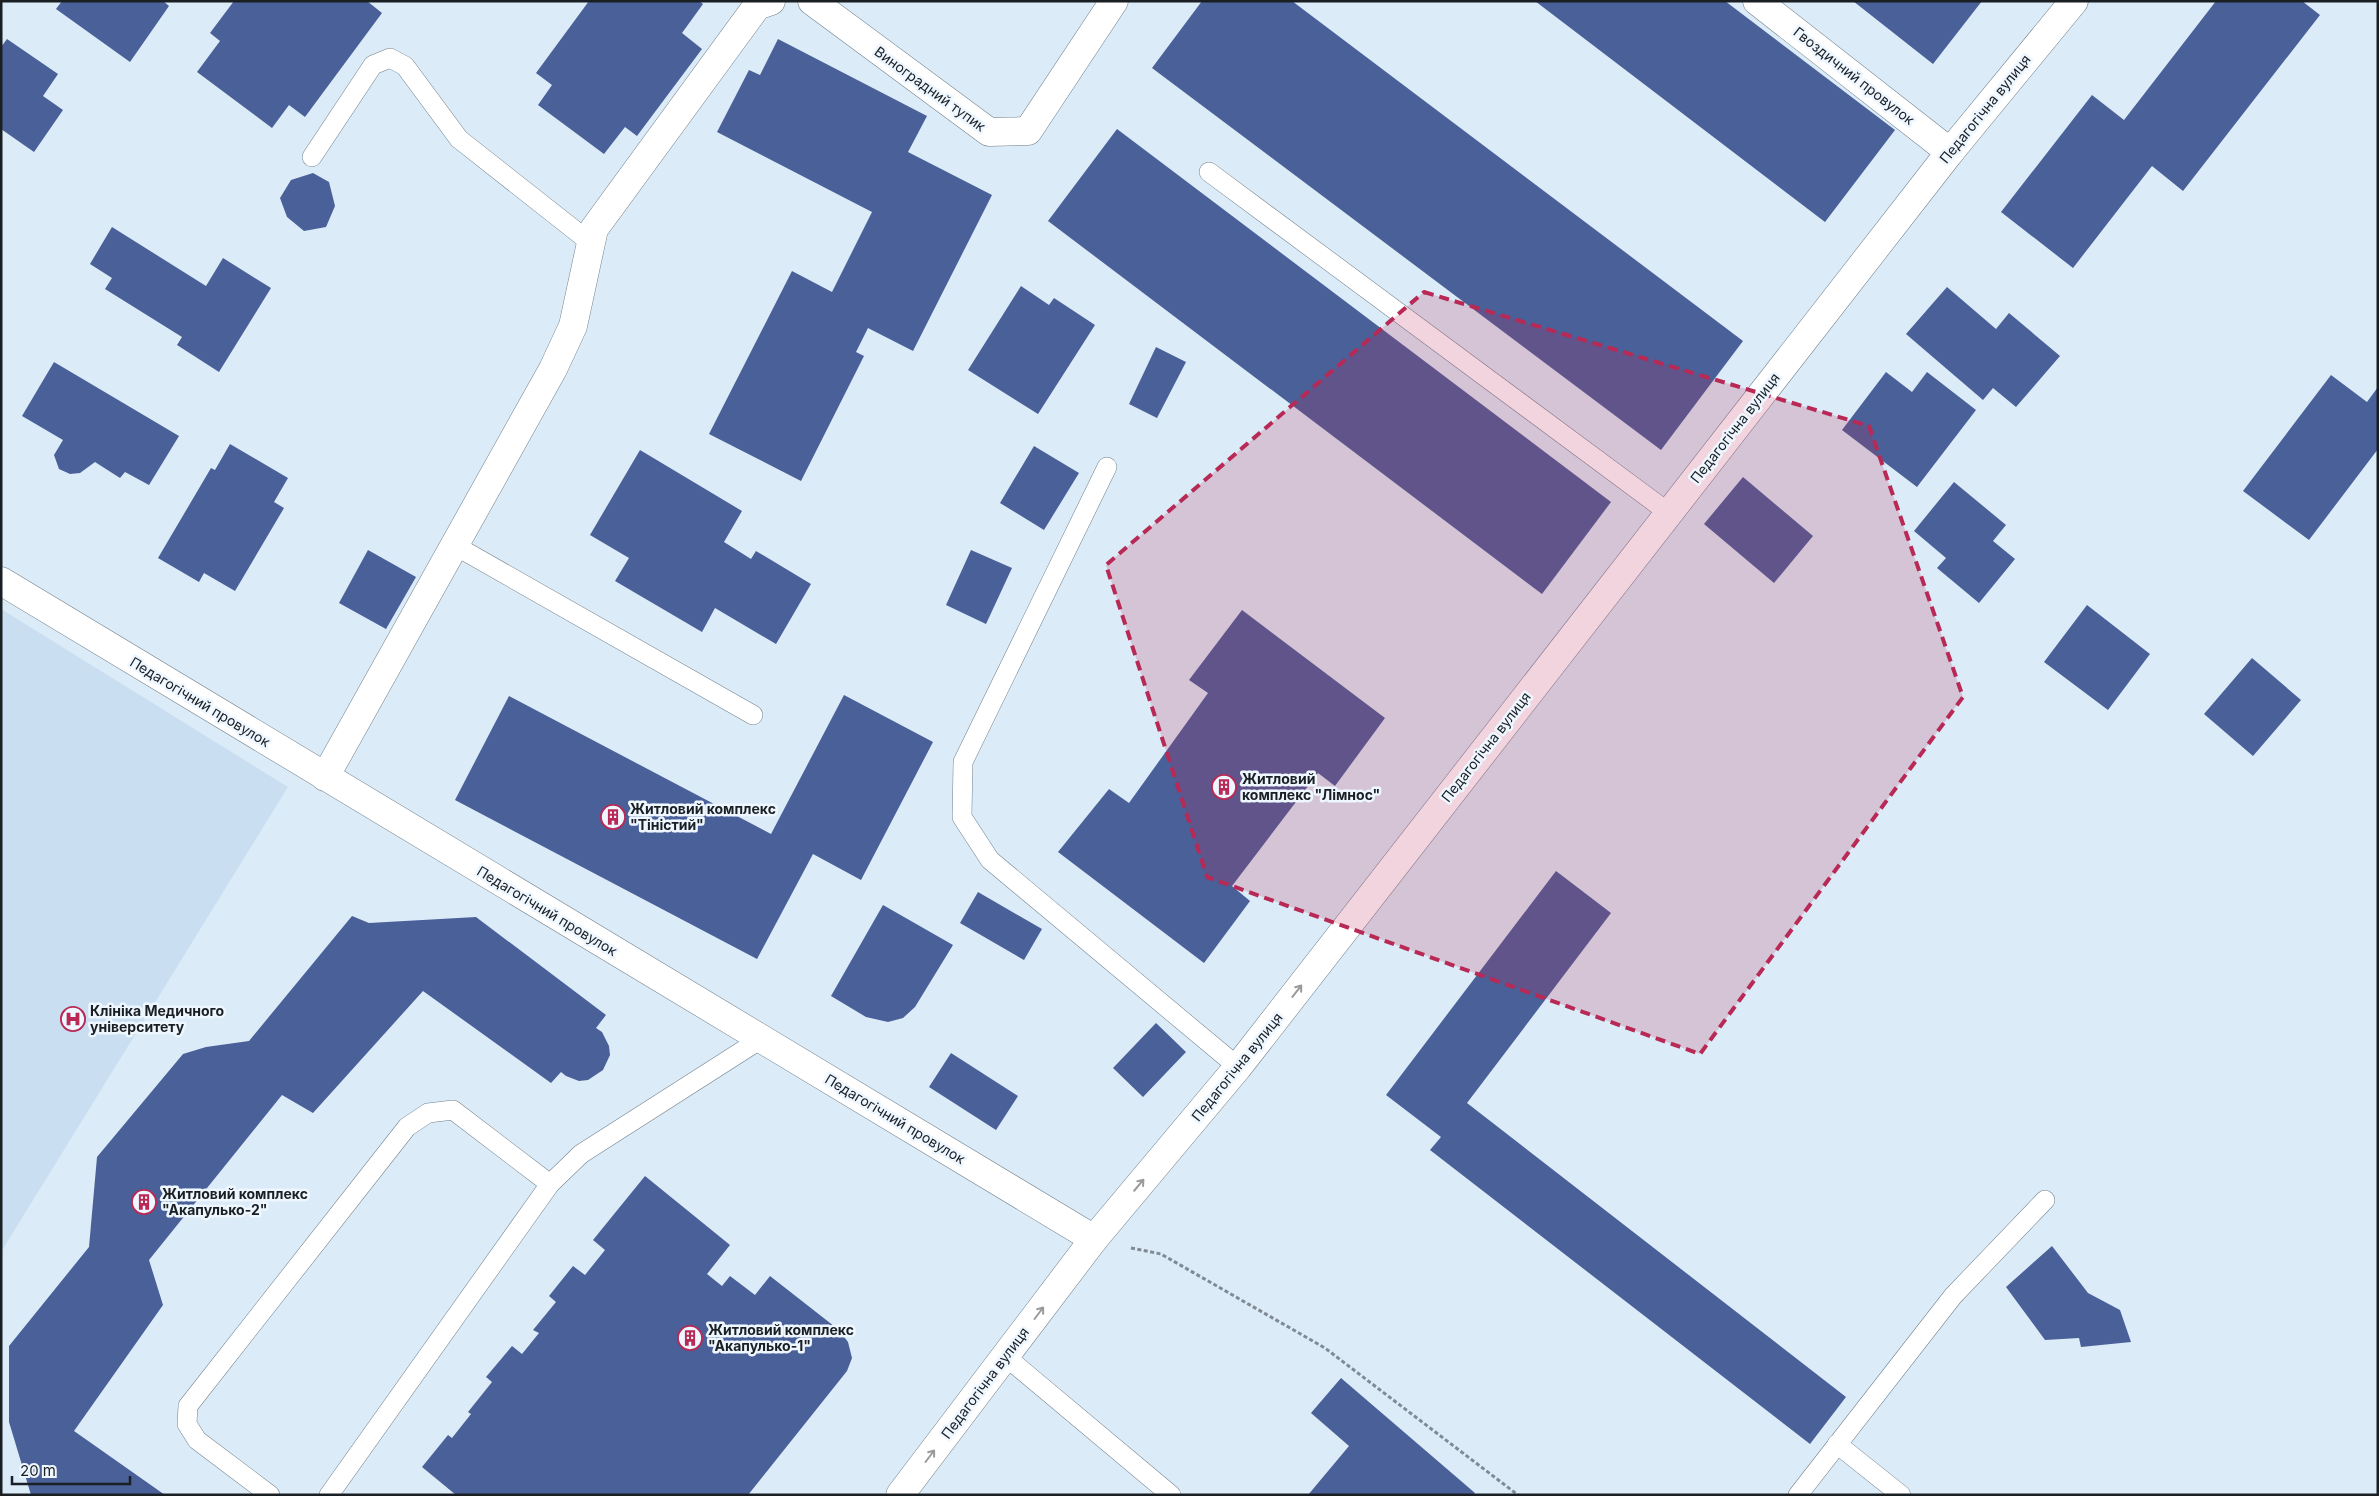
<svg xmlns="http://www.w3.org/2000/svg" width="2379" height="1496" viewBox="0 0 2379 1496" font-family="Inter,sans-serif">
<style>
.built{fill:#c9dff1}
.building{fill:#4a6099}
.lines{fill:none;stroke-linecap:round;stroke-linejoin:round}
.lane-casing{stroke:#72818c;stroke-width:20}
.street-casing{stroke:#72818c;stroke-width:29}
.secondary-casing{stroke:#72818c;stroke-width:29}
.path{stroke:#808a93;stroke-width:3;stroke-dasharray:4 2.5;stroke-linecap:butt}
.lane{stroke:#fff;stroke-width:19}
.street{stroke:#fff;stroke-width:28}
.secondary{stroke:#fff;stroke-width:28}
.oneway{stroke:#989a9c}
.marked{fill:#b82955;fill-opacity:0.2;stroke:#b82955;stroke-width:4;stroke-dasharray:10 6;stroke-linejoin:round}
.labels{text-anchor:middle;stroke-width:5;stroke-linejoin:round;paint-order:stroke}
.street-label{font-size:14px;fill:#1a1f24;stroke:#eef7ff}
.poi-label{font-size:14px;font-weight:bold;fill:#1a1f24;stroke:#eef7ff;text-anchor:start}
</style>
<rect width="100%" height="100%" fill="#dbebf7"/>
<path class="built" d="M 1,609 L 288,787 L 1,1252 Z"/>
<path class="building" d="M 62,1 L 163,1 L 169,6 L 130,62 L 56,9 Z
M 234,1 L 367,1 L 382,13 L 305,117 L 289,105 L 272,128 L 197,72 L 220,41 L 210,33 Z
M 589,1 L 699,1 L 703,4 L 682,33 L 702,49 L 637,136 L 625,127 L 604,154 L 538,105 L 552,85 L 536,73 Z
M 1202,1 L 1292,1 L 1743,341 L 1661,450 L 1152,68 Z
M 1535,1 L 1725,1 L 1895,130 L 1825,222 Z
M 1853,1 L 1982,1 L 1933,64 Z
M 2216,1 L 2302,1 L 2320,15 L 2183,191 L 2152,166 L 2073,268 L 2001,212 L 2092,95 L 2124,120 Z
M 7,39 L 58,74 L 43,96 L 63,110 L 34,152 L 1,129 L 1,47 Z
M 778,39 L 927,116 L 908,152 L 992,195 L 913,351 L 868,328 L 856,352 L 864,356 L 801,481 L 709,434 L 792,271 L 832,292 L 872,212 L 717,132 L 749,70 L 760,75 Z
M 1117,129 L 1611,502 L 1542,594 L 1048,221 Z
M 313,173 L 329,182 L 335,206 L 326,227 L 304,231 L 287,217 L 280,198 L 291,180 Z
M 112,227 L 206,286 L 223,258 L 271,288 L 219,372 L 177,345 L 182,337 L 105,289 L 112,278 L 90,264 Z
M 1021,286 L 1049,305 L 1054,298 L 1095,325 L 1038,414 L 968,370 Z
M 1947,287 L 1996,329 L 2009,313 L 2060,356 L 2016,407 L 1993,388 L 1983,400 L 1906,334 Z
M 1156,347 L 1186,362 L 1157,418 L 1129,404 Z
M 54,362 L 179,436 L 149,485 L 125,472 L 120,478 L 95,462 L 80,473 L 70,474 L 59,469 L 54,455 L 63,440 L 22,416 Z
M 1886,372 L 1912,392 L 1927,372 L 1976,410 L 1917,487 L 1842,430 Z
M 2331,375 L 2367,402 L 2378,387 L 2378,449 L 2309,540 L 2243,491 Z
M 230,444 L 288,478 L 274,502 L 284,508 L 235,591 L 204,573 L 199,582 L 158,558 L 211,468 L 215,470 Z
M 1034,446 L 1079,473 L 1044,530 L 1000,503 Z
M 640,450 L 742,511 L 724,542 L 751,559 L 756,551 L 811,584 L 776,644 L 715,608 L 702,632 L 615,581 L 629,558 L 590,535 Z
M 1743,477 L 1813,536 L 1774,583 L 1704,524 Z
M 1954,482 L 2006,525 L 1993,541 L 2015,559 L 1979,603 L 1937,568 L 1946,558 L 1914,531 Z
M 368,550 L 416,577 L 386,629 L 339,603 Z
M 971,550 L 1012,568 L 986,624 L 946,605 Z
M 2087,605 L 2150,654 L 2108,710 L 2044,662 Z
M 1242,610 L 1385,718 L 1335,786 L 1318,773 L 1232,886 L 1250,901 L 1204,963 L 1058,852 L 1109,789 L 1129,803 L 1208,693 L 1189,680 Z
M 2252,658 L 2301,700 L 2253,756 L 2204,714 Z
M 844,695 L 933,742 L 861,880 L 813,854 L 757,959 L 455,800 L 509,696 L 771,834 Z
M 1556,871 L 1611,913 L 1467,1103 L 1846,1397 L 1810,1444 L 1430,1150 L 1441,1137 L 1386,1095 Z
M 978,892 L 1042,929 L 1024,960 L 960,923 Z
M 883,905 L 953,945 L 915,1007 L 903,1018 L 888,1022 L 866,1017 L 831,996 Z
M 352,916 L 369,923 L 476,917 L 606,1015 L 596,1028 L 602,1032 L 609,1046 L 610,1055 L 603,1070 L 588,1080 L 579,1081 L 566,1076 L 561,1072 L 551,1083 L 423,991 L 313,1113 L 282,1095 L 149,1260 L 163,1305 L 74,1431 L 165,1495 L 31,1495 L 9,1422 L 9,1346 L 89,1247 L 97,1157 L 183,1054 L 206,1047 L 249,1041 Z
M 1156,1023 L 1186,1052 L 1143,1097 L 1113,1068 Z
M 951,1053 L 1018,1096 L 996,1130 L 929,1087 Z
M 645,1176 L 730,1245 L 707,1274 L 722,1286 L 730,1276 L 755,1295 L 770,1276 L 839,1330 L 848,1342 L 852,1358 L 847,1371 L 748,1495 L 456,1495 L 422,1467 L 448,1435 L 452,1438 L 471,1414 L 468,1412 L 492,1382 L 486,1377 L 512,1346 L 522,1354 L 539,1333 L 533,1330 L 556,1302 L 549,1296 L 573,1266 L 585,1275 L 605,1250 L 593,1240 Z
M 2052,1246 L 2088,1293 L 2120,1310 L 2131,1342 L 2081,1347 L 2079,1338 L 2045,1340 L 2006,1287 Z
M 1341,1378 L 1475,1493 L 1473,1495 L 1308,1495 L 1349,1446 L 1311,1413 Z"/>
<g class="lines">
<defs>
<path id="lane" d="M 312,157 L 373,65 L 390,58 L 405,66 L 459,139 L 591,243
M 1209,172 L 1669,513
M 1107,467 L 963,762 L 962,817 L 990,860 L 1238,1067
M 454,545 L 753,715
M 1005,1356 L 1171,1495
M 1837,1444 L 1901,1495
M 270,1495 L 197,1440 L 187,1424 L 188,1406 L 407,1127 L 428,1113 L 453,1110 L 550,1184
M 329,1495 L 550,1184 L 581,1154 L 761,1039
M 1798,1495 L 1953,1296 L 2045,1200"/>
<path id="street" d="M 812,1 L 989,132 L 1028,131 L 1114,1
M 1757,1 L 1950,152
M 1,581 L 1094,1239
M 325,777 L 553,369 L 573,326 L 594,229 L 757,6 L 771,1"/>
<path id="secondary" d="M 900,1495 L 1094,1239 L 1238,1067 L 1950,152 L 2074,1"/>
</defs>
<use href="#lane" class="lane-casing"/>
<use href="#street" class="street-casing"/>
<use href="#secondary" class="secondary-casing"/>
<path class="path" d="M 1131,1248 L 1161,1254 L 1325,1348 L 1518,1495"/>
<use href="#lane" class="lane"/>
<use href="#street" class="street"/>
<use href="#secondary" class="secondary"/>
</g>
<defs><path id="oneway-shaft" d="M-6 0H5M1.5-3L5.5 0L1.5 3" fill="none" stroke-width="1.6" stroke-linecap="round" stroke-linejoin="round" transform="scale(1.25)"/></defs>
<g class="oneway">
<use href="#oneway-shaft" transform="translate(1297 991) rotate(-52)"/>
<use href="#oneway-shaft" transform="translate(1139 1185) rotate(-50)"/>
<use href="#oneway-shaft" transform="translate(1039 1313) rotate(-53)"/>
<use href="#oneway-shaft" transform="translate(930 1456) rotate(-53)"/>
</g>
<path class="marked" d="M 1424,292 L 1869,426 L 1963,697 L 1700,1054 L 1207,877 L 1106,565 Z"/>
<defs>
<symbol id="building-ring" viewBox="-11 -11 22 22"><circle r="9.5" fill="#eef7ff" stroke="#b82955" stroke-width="1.5"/><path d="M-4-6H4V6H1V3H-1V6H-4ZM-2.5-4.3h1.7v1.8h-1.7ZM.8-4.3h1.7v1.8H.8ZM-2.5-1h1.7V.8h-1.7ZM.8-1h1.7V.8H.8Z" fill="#b82955"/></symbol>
<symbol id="hospital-ring" viewBox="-11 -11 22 22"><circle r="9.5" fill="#eef7ff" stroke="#b82955" stroke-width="1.5"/><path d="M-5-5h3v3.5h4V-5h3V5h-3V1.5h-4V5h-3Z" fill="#b82955"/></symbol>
</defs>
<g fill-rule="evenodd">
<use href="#building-ring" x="1210" y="773" width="28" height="28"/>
<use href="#building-ring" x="599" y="803" width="28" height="28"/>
<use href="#hospital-ring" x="59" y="1005" width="28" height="28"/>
<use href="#building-ring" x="130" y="1188" width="28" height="28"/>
<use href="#building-ring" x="676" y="1324" width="28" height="28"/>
</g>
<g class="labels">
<g class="street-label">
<text transform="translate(1854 76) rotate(38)" y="5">Гвоздичний провулок</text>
<text transform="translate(930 89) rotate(36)" y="5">Виноградний тупик</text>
<text transform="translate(1985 109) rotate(-51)" y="5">Педагогічна вулиця</text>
<text transform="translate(1735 428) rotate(-52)" y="5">Педагогічна вулиця</text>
<text transform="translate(200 702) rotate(31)" y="5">Педагогічний провулок</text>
<text transform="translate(1486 747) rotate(-52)" y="5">Педагогічна вулиця</text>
<text transform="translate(547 911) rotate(31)" y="5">Педагогічний провулок</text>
<text transform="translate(1237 1067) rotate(-51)" y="5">Педагогічна вулиця</text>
<text transform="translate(895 1119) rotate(31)" y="5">Педагогічний провулок</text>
<text transform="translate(985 1383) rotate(-53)" y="5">Педагогічна вулиця</text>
</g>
<g class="poi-label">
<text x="1242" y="784">Житловий<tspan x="1242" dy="16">комплекс "Лімнос"</tspan></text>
<text x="630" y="814">Житловий комплекс<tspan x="630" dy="16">"Тіністий"</tspan></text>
<text x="90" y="1016">Клініка Медичного<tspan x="90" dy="16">університету</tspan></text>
<text x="162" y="1199">Житловий комплекс<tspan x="162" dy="16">"Акапулько-2"</tspan></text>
<text x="708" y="1335">Житловий комплекс<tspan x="708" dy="16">"Акапулько-1"</tspan></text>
</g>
</g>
<rect width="2379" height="1496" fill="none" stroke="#1a1f24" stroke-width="5"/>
<path d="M12 1476v8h118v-8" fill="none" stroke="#1a1f24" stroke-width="2.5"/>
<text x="20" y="1476" font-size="15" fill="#1a1f24" stroke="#eef7ff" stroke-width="4" paint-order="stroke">20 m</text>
</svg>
